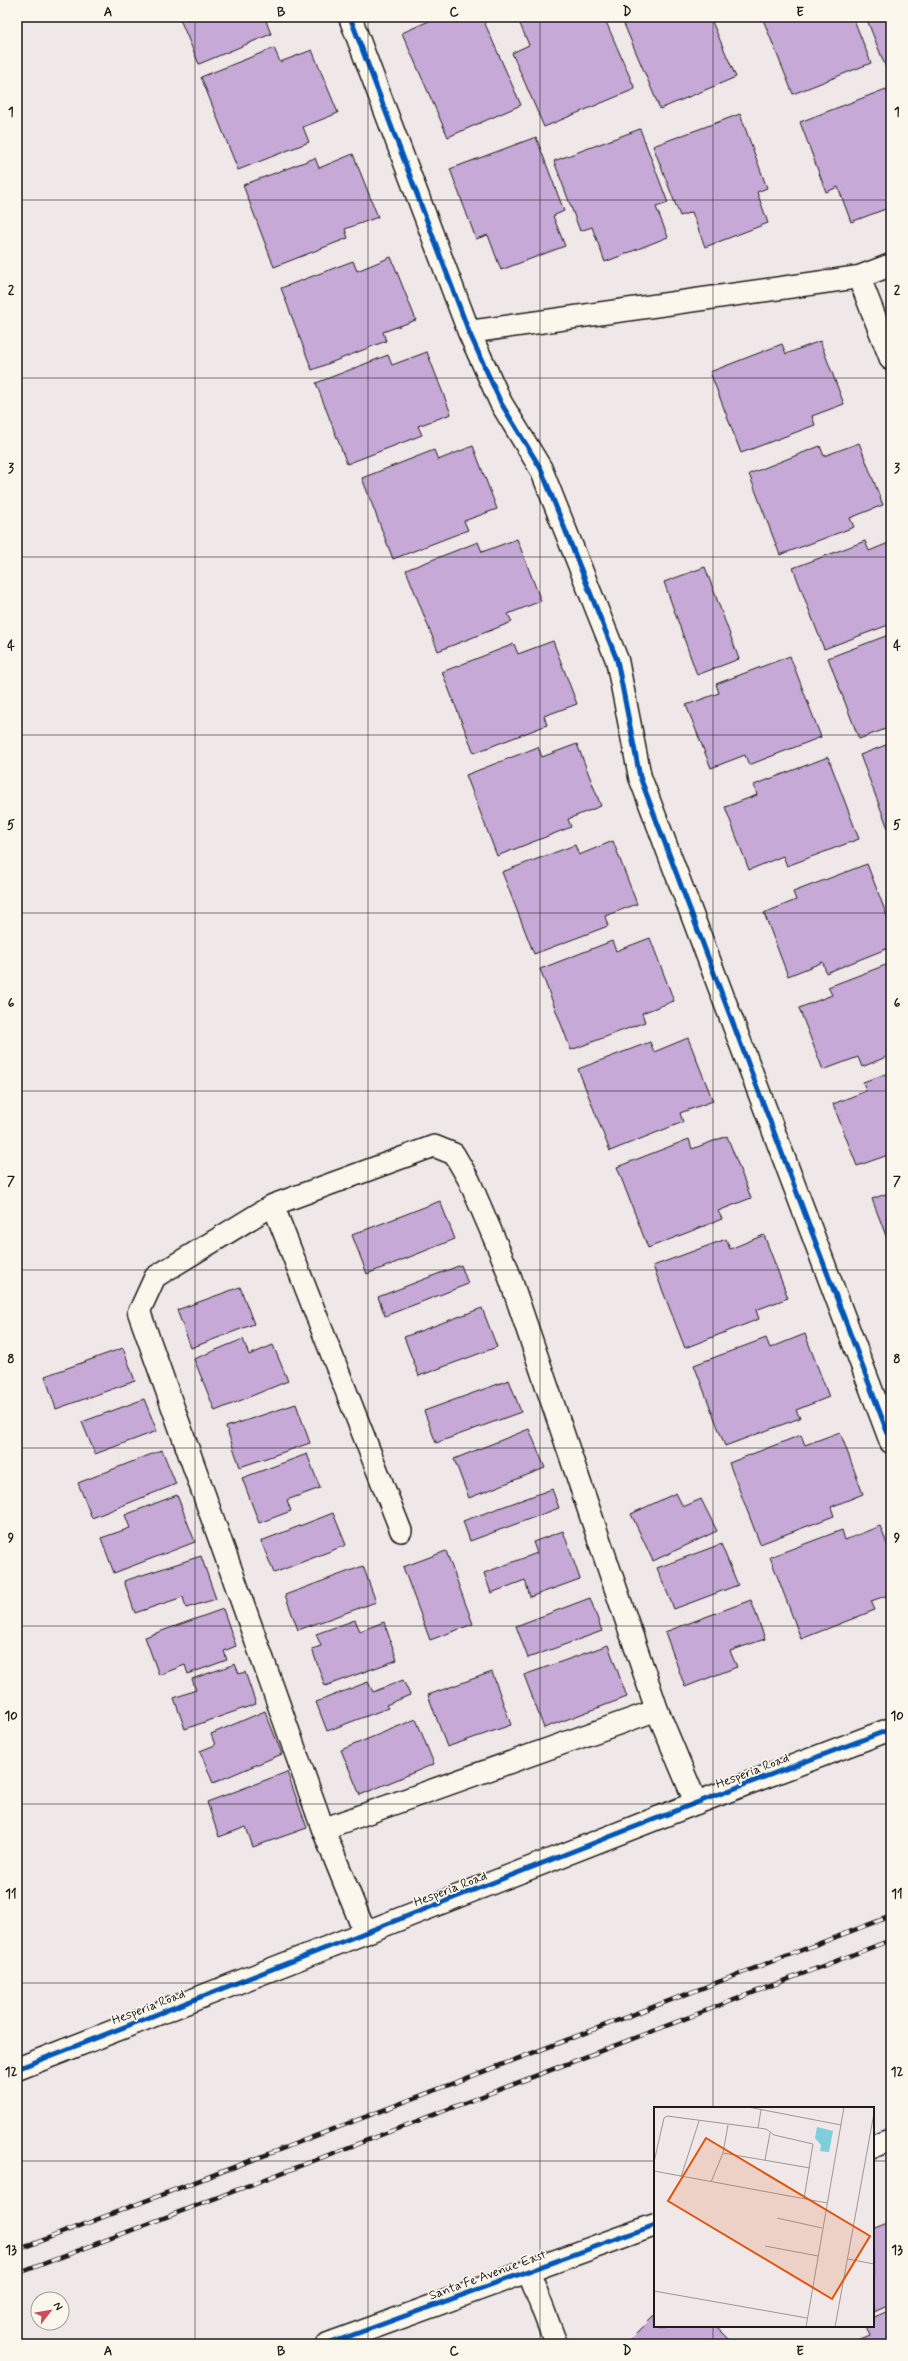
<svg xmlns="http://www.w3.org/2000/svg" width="908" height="2361" viewBox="0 0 908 2361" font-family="Mynerve,sans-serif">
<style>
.building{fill:#c6a9d6;stroke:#1c1c1c}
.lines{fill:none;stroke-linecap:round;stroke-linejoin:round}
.lane-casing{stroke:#1c1c1c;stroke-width:24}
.street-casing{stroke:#1c1c1c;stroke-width:25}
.secondary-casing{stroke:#1c1c1c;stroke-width:25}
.lane{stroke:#fbf7ec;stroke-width:21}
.street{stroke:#fbf7ec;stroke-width:22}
.secondary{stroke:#fbf7ec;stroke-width:22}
.rail-casing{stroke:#1c1c1c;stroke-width:4.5}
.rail{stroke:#fbf7ec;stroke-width:3;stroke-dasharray:9;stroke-linecap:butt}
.cycleway-casing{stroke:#fbf7ec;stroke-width:8}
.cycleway{stroke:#0057b8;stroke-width:5}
.grid{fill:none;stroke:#1c1c1c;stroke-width:1;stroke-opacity:0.55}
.labels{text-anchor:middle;stroke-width:3.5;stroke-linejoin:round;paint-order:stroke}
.street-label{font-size:13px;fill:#1c1c1c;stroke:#fbf7ec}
.inset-road{fill:none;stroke:#9b9696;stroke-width:1}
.view{fill:#de560d;fill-opacity:0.15;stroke:#de560d;stroke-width:2}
.inset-edge{fill:none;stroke:#1c1c1c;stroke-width:2}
.neatline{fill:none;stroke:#1c1c1c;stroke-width:1.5}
.grid-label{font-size:13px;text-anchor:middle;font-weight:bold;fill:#1c1c1c}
</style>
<rect width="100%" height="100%" fill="#f0e7e8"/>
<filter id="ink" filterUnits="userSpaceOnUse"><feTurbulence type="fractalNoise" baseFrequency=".025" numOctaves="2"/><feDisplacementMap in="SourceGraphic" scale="8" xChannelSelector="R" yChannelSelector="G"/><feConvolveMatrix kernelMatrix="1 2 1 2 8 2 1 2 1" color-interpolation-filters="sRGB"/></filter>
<g filter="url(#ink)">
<path class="building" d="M 179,17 L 275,17 L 266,21 L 271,34 L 199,64 Z
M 438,17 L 482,17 L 521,105 L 448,137 L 402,33 Z
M 517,17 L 591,17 L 592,19 L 604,17 L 635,89 L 544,127 L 512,53 L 529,45 Z
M 621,17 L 710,17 L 736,77 L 660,109 Z
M 762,17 L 853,17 L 871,63 L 793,94 Z
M 866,17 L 891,17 L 891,66 L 886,68 Z
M 274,48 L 280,62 L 312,50 L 338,113 L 303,127 L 309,142 L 238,170 L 201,77 Z
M 886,89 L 891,103 L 891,207 L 851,222 L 838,187 L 826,192 L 800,122 Z
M 740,114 L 767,188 L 757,192 L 768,223 L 705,247 L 692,212 L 680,216 L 653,146 Z
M 640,129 L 668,203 L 656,207 L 668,237 L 605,262 L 592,227 L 580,231 L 554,161 Z
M 536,137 L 564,211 L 553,216 L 565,246 L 501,270 L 488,235 L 476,239 L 450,169 Z
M 353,154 L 378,217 L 345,229 L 348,238 L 274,267 L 243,185 L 315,158 L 319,168 Z
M 391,257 L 416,320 L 383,332 L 386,341 L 312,370 L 281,288 L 353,261 L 357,271 Z
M 820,341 L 844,404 L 812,416 L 815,425 L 741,453 L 710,372 L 782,344 L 786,354 Z
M 427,352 L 451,414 L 418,426 L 422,435 L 347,464 L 316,383 L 388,355 L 392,365 Z
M 859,443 L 883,505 L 850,518 L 854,527 L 780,555 L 749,474 L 820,446 L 824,456 Z
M 473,446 L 497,509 L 464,521 L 468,530 L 393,559 L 362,478 L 434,450 L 438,460 Z
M 517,539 L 541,601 L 508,614 L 512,622 L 438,651 L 406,570 L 478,542 L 482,552 Z
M 865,541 L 869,551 L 891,542 L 891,624 L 824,649 L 793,568 Z
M 705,567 L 739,659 L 697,675 L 664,582 Z
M 891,634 L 891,727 L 859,739 L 828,658 Z
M 553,641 L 577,704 L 544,716 L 547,725 L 474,753 L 442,672 L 514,644 L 518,654 Z
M 790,656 L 821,737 L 749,765 L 745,755 L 711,768 L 686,705 L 719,693 L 716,684 Z
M 891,743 L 891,836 L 860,755 Z
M 577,744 L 601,806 L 568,819 L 571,827 L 497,856 L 466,775 L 538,747 L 542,757 Z
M 828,757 L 859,839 L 787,866 L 783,856 L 749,870 L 725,807 L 757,795 L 754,785 Z
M 613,841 L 637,904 L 605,916 L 608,926 L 534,954 L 502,872 L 575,845 L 579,855 Z
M 867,864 L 891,926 L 891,947 L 826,973 L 823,962 L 788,976 L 764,913 L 796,900 L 793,892 Z
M 650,938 L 674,1001 L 642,1013 L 645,1022 L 571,1050 L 540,969 L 612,941 L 616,951 Z
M 891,963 L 891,1055 L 862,1067 L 858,1057 L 823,1070 L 799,1008 L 832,995 L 828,987 Z
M 688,1038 L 713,1101 L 680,1113 L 683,1122 L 610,1151 L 578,1069 L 650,1042 L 654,1052 Z
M 891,1072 L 891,1154 L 857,1166 L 833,1104 L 866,1091 L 863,1082 Z
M 727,1136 L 751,1198 L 718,1211 L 722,1219 L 648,1248 L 617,1167 L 689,1139 L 692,1149 Z
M 891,1192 L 891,1249 L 872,1199 Z
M 440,1201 L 455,1239 L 367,1274 L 352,1235 Z
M 764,1235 L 788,1298 L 756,1310 L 759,1319 L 685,1348 L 653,1266 L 726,1239 L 730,1249 Z
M 461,1265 L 468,1284 L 385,1316 L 378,1297 Z
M 240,1287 L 254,1324 L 191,1348 L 177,1310 Z
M 482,1308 L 497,1347 L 419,1376 L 404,1337 Z
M 805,1334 L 829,1397 L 796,1410 L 800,1418 L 725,1446 L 694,1365 L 766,1338 L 770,1348 Z
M 243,1339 L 249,1355 L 273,1345 L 288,1381 L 215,1411 L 194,1359 Z
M 123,1348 L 135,1381 L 56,1409 L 45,1376 Z
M 509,1380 L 521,1412 L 436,1443 L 424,1411 Z
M 144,1399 L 157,1431 L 95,1454 L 82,1422 Z
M 296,1404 L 310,1443 L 240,1467 L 226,1427 Z
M 529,1429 L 545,1468 L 469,1498 L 454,1459 Z
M 840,1432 L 863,1494 L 831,1507 L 834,1516 L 760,1544 L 729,1463 L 801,1435 L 805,1445 Z
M 162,1450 L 176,1484 L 92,1518 L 78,1483 Z
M 307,1454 L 320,1488 L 287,1500 L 291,1511 L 259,1523 L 242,1478 Z
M 552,1489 L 559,1508 L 470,1541 L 463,1521 Z
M 676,1493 L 683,1507 L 701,1499 L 717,1531 L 653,1561 L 631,1514 Z
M 177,1495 L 195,1542 L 114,1573 L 101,1538 L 130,1528 L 125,1515 Z
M 333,1513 L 346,1545 L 274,1573 L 261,1541 Z
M 880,1526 L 891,1554 L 891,1594 L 871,1601 L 875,1610 L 801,1639 L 770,1557 L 842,1530 L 845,1540 Z
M 563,1531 L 580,1579 L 530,1597 L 525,1580 L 491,1593 L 484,1573 L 537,1553 L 533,1542 Z
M 721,1544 L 738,1585 L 674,1609 L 657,1568 Z
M 446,1551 L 473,1624 L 430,1640 L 403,1567 Z
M 201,1556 L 216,1599 L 186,1608 L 183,1597 L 135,1613 L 124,1581 Z
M 363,1566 L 376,1602 L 298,1630 L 285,1595 Z
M 590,1598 L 602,1631 L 528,1658 L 516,1626 Z
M 751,1600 L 765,1639 L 730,1651 L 737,1667 L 685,1687 L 665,1632 Z
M 223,1609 L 236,1646 L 224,1651 L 227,1660 L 188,1674 L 185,1665 L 159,1675 L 145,1637 Z
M 355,1620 L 360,1631 L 384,1622 L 397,1660 L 325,1686 L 312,1649 L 321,1646 L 316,1634 Z
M 608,1645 L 627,1697 L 544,1728 L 524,1675 Z
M 235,1664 L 239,1674 L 245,1672 L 256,1704 L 185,1729 L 174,1698 L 196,1690 L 192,1679 Z
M 492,1672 L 511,1725 L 447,1747 L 428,1695 Z
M 403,1680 L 410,1695 L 386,1705 L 388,1708 L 327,1731 L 316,1702 L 368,1682 L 373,1692 Z
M 265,1711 L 282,1754 L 213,1783 L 200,1751 L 215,1745 L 211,1734 Z
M 416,1719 L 434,1764 L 360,1795 L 341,1750 Z
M 287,1772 L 307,1828 L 253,1847 L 246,1827 L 219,1837 L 207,1802 Z
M 891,2223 L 891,2303 L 873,2311 L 873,2230 Z
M 891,2310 L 891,2344 L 851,2344 L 870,2336 L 866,2326 L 873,2326 L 873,2317 Z
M 655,2315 L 655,2326 L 716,2326 L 734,2344 L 626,2344 Z"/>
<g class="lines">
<defs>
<path id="lane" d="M 273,1205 L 401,1531
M 139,1312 L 155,1277 L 273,1205 L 434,1146 L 454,1154 L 469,1180 L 506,1266
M 323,1829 L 657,1710"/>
<path id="street" d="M 350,17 L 469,332 L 501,403 L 541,469 L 617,660 L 640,777 L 891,1442
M 859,277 L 891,359
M 469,332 L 859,277 L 891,265
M 506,1266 L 657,1710 L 696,1803
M 139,1312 L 323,1829 L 365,1933
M 528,2270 L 556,2344"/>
<path id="secondary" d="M 17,2069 L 696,1803 L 891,1729
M 873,2146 L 891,2139
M 328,2344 L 655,2225"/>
</defs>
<use href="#lane" class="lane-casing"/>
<use href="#street" class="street-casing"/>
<use href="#secondary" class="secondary-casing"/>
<use href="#lane" class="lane"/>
<use href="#street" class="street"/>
<use href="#secondary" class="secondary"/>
<defs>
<path id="rail" d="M 17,2250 L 891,1916
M 17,2274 L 891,1940"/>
</defs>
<use href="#rail" class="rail-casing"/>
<use href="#rail" class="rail"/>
<defs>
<path id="cycleway" d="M 350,17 L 469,332 L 501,403 L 541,469 L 617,660 L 640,777 L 891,1442
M 17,2069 L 696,1803 L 891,1729
M 328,2344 L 655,2225"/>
</defs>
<use href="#cycleway" class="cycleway-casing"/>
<use href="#cycleway" class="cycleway"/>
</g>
</g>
<path class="grid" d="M 195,17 L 195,2344M 368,17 L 368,2344M 540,17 L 540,2344M 713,17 L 713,2108M 17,200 L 891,200M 17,378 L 891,378M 17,557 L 891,557M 17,735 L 891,735M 17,913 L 891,913M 17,1091 L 891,1091M 17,1270 L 891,1270M 17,1448 L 891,1448M 17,1626 L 891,1626M 17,1804 L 891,1804M 17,1983 L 891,1983M 17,2161 L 655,2161M 873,2161 L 891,2161M 713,2326 L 713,2344"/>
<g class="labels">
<g class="street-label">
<text transform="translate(752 1770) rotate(-21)" y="5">Hesperia Road</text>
<text transform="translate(450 1888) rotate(-21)" y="5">Hesperia Road</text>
<text transform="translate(148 2006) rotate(-21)" y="5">Hesperia Road</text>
<text transform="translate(487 2274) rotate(-20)" y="5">Santa Fe Avenue East</text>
</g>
</g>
<g transform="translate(654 2107)">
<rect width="220" height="220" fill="#f0e7e8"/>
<path d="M 163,20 L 179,24 L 175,45 L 166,44 L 167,38 L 161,31 Z" fill="#7fcedc"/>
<path class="inset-road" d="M 94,0 L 187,18M 104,21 L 107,3M 69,46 L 156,61M 111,53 L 116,26M 0,55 L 10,11 L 13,9 L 112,22 L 120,28 L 159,37 L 150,92M 0,64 L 173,96M 27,70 L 45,14M 57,75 L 69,46 L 74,18M 123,111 L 168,121M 111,139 L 164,149M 194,152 L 220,157M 0,184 L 153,211M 152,220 L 190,0M 181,220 L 220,6"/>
<path class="view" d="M 52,31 L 216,129 L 178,192 L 14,94 Z"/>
<rect width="220" height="220" class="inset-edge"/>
</g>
<rect width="908" height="2361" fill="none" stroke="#fbf7ec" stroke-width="44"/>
<g transform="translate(50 2311) rotate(59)"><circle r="19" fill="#fbf7ec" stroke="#a29f99"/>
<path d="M0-3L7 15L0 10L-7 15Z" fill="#d1495b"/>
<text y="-6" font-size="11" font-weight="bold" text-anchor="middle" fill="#1c1c1c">N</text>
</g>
<rect x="22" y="22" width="864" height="2317" class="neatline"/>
<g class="grid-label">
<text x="108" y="16">A</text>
<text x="281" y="16">B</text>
<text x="454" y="16">C</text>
<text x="627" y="16">D</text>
<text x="800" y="16">E</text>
<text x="11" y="116">1</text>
<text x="897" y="116">1</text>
<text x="11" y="294">2</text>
<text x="897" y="294">2</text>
<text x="11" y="472">3</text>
<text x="897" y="472">3</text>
<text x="11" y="650">4</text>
<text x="897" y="650">4</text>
<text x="11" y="829">5</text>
<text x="897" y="829">5</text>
<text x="11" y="1007">6</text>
<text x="897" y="1007">6</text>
<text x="11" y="1185">7</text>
<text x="897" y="1185">7</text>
<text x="11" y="1363">8</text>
<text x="897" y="1363">8</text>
<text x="11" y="1542">9</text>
<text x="897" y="1542">9</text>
<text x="11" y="1720">10</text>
<text x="897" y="1720">10</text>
<text x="11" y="1898">11</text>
<text x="897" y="1898">11</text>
<text x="11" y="2076">12</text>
<text x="897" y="2076">12</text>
<text x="11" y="2254">13</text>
<text x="897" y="2254">13</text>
<text x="108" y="2355">A</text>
<text x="281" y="2355">B</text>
<text x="454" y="2355">C</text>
<text x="627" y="2355">D</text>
<text x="800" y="2355">E</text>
</g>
</svg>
